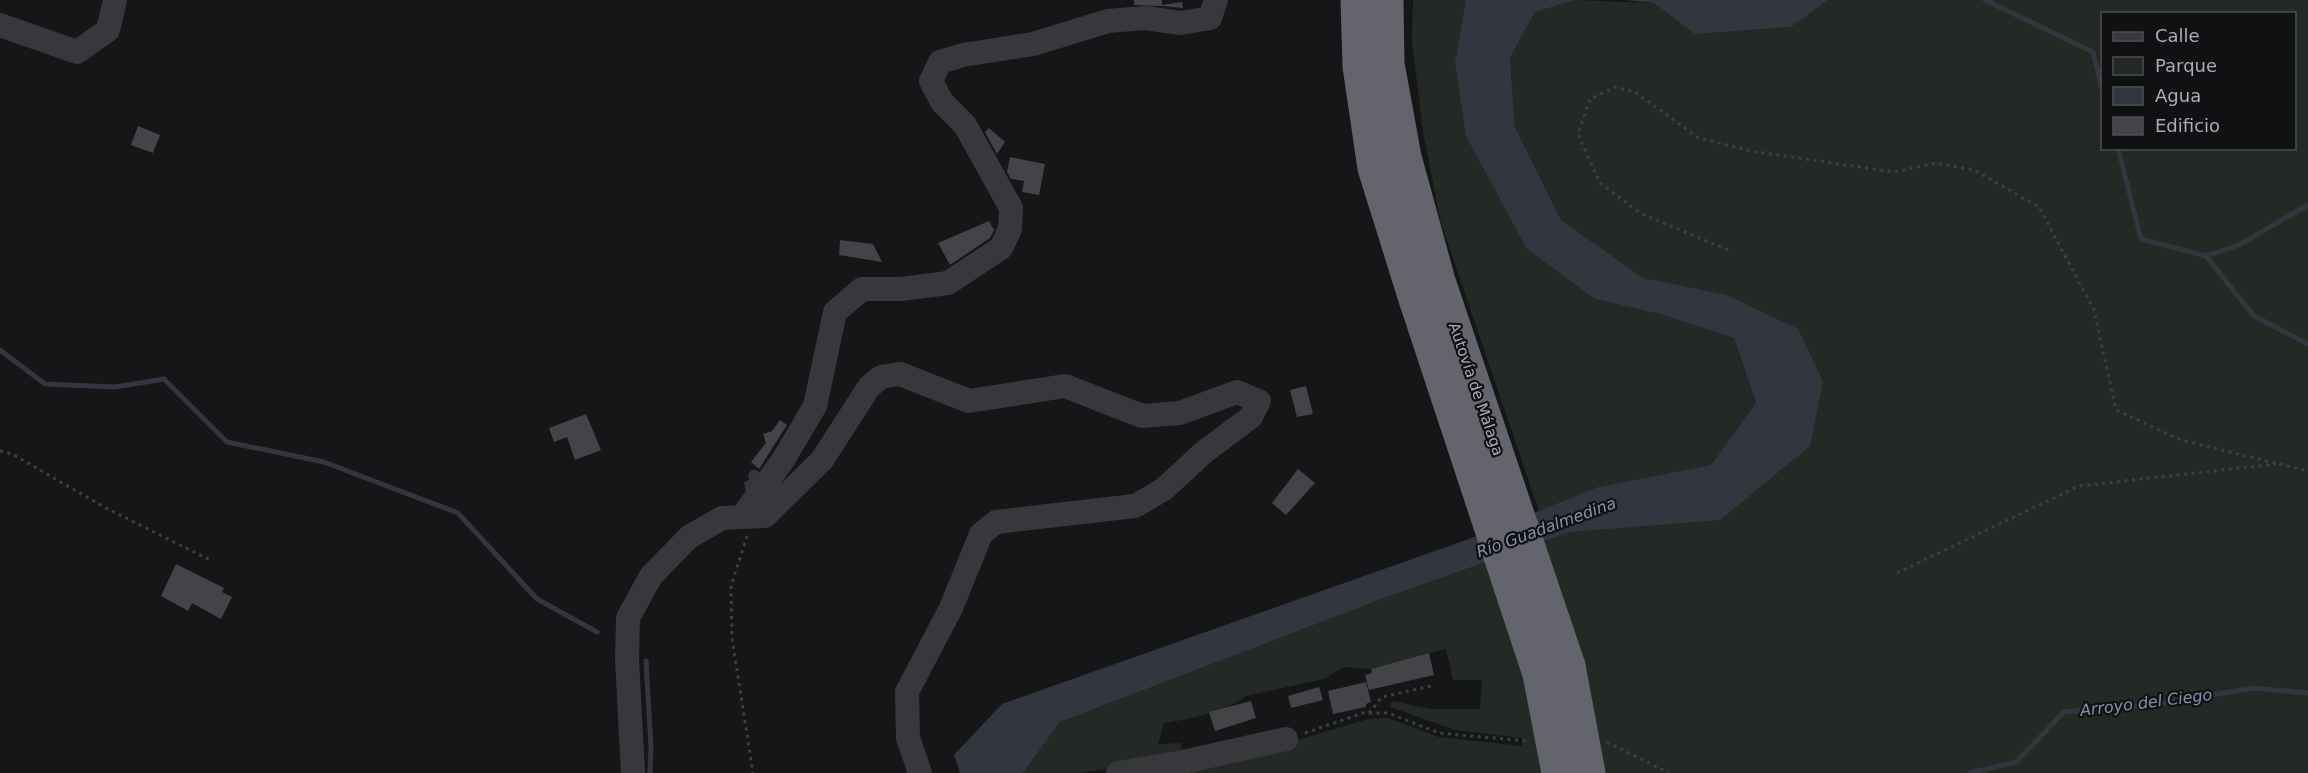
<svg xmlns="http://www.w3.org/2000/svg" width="2308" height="773" viewBox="0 0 2308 773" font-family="'DejaVu Sans',sans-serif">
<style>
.green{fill:#232a25;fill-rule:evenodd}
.water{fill:#31363f}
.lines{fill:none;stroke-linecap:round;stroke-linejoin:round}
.stream{stroke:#31363f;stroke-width:5}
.building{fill:#444347}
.path{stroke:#3e3e43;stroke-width:3;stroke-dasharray:3 4.5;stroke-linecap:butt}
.minor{stroke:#38373c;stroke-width:24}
.highway{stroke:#64646c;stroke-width:33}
.highway-bridge{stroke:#64646c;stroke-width:33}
.labels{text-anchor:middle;stroke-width:4.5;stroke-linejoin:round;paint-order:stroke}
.street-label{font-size:15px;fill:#aaabb6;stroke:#111113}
.water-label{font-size:16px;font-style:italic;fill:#8592ad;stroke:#111113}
</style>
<rect width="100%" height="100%" fill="#161618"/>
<path class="green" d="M 1413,0 L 1466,0 L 1455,62 L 1595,299 L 1660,314 L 1734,338 L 1756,403 L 1711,465 L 1598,487 L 1539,511 L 1441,223 L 1423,132 L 1412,41 Z
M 1576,0 L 1654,3 L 1695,34 L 1791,27 L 1828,0 L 2308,0 L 2308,773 L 1150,773 L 1278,746 L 1368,719 L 1388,718 L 1439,737 L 1522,746 L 1522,738 L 1455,730 L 1390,707 L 1392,701 L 1431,709 L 1480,709 L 1482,680 L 1453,680 L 1446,649 L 1370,669 L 1343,667 L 1324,679 L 1246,696 C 1225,712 1190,719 1164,723 L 1158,744 L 1181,743 L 1182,756 L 1079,773 L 1023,773 L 1060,722 L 1379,600 L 1570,532 L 1639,525 L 1810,446 L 1727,295 L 1643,279 L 1561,220 L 1515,127 L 1510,58 L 1535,12 ZM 2102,14 L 2294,14 L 2294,148 L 2102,148 Z"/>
<path class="water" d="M 1466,0 L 1576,0 L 1535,12 L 1510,58 L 1515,127 L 1561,220 L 1643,278 L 1727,295 L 1798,329 L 1823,381 L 1810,446 L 1720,520 L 1570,532 L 1379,600 L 1060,722 L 1023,773 L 960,773 L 954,755 L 1002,704 L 1466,540 L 1598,487 L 1711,465 L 1756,403 L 1734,338 L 1660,314 L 1595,299 L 1527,249 L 1466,136 L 1455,62 Z
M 1626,0 L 1828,0 L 1791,27 L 1695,34 L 1654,3 Z
M 751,470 L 756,470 L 764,477 L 747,499 L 744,482 L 749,480 L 748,475 Z"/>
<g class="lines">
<path class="stream" d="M 1985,0 L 2093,52 L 2102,89
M 2118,148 L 2141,239 L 2206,256 L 2239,245 L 2308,205
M 2206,256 L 2254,316 L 2308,344
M 0,350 L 45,384 L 115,387 L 164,379 L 227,442 L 324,462 L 458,513 L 537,599 L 597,632
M 646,661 L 651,748 L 650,773
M 1970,773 L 2016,762 L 2064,712 L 2149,705 L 2254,688 L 2308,693"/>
</g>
<path class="building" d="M 1134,0 L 1162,0 L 1162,6 L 1134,5 Z
M 1182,2 L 1183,8 L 1162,6 L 1162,5 Z
M 138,126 L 160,135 L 153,153 L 131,145 Z
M 989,128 L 1005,142 L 997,154 L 985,132 Z
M 1010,157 L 1045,164 L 1039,195 L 1022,192 L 1024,181 L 1011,179 L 1007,172 Z
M 989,221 L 994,230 L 990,238 L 950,265 L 938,243 Z
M 840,240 L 873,244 L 882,262 L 839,255 Z
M 1306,386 L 1313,414 L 1297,417 L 1290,390 Z
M 586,414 L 601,450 L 575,460 L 567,437 L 554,442 L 549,428 Z
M 780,420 L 787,425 L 759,469 L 751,462 L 766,443 L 763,434 L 772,431 Z
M 1298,469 L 1315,483 L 1286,515 L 1272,503 Z
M 176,564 L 224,588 L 222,592 L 232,597 L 221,619 L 192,603 L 188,611 L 161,596 Z
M 1429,653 L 1434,675 L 1369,690 L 1365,675 L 1372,673 L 1371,669 Z
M 1366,682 L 1371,702 L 1366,704 L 1366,707 L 1333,714 L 1328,691 Z
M 1319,687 L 1323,700 L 1291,708 L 1288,696 Z
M 1251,701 L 1256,718 L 1215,731 L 1209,712 Z"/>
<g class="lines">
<path class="path" d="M 1728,250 L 1640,213 L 1600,183 L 1578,134 L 1590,99 L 1615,87 L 1635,92 L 1699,138 L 1751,151 L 1894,172 L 1936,163 L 1974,170 L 2039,207 L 2094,310 L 2116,410 L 2181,440 L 2308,471
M 0,451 L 12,454 L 106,508 L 210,560
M 747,536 L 731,586 L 732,638 L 753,773
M 1897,573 L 2079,486 L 2276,464
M 1369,713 L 1382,697 L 1431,686
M 1305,733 L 1363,713 L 1388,713 L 1439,733 L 1528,741
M 1607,742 L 1669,773"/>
<path class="minor" d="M 0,25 L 77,52 L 108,30 L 115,0
M 742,517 L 765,516 L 822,460 L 869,387 L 881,377 L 900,374 L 969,401 L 1065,386 L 1142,416 L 1180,413 L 1237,392 L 1259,401 L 1251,417 L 1204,452 L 1164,489 L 1135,506 L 996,522 L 981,534 L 951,608 L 907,692 L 908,738 L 920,773
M 633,773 L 627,659 L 628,618 L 651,576 L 689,537 L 722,518 L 742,517 L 783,460 L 815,406 L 835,312 L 862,289 L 901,289 L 948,283 L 1001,248 L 1010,229 L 1011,208 L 965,125 L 942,102 L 931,81 L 940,62 L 963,55 L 1033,44 L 1108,21 L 1145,18 L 1181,23 L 1210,18 L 1216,0
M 1118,773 L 1183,762 L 1286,739"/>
<path class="highway" d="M 1357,0 L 1359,66 L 1374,168 L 1414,296 L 1539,674
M 1387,0 L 1388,64 L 1405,157 L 1439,281 L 1569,666"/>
<path class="highway-bridge" d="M 1569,666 L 1589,773
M 1539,674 L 1558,773"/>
</g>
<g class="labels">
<g class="street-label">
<text transform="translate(1476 389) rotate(71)" y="5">Autovía de Málaga</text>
</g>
<g class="water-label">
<text transform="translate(1546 527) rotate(-20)" y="6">Río Guadalmedina</text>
<text transform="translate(2146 702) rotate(-7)" y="6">Arroyo del Ciego</text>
</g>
</g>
<rect x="2101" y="12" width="195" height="138" fill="#111113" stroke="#4e4f54" stroke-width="1.5"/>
<rect x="2113" y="32" width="30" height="9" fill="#38373c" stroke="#4e4f54" stroke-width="1.5"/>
<text x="2155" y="42" font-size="18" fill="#aaabb6">Calle</text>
<rect x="2113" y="57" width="30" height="18" fill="#232a25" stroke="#4e4f54" stroke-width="1.5"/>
<text x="2155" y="72" font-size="18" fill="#aaabb6">Parque</text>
<rect x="2113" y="87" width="30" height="18" fill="#31363f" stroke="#4e4f54" stroke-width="1.5"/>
<text x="2155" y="102" font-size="18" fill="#aaabb6">Agua</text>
<rect x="2113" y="117" width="30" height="18" fill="#444347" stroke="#4e4f54" stroke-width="1.5"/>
<text x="2155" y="132" font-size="18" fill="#aaabb6">Edificio</text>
</svg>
